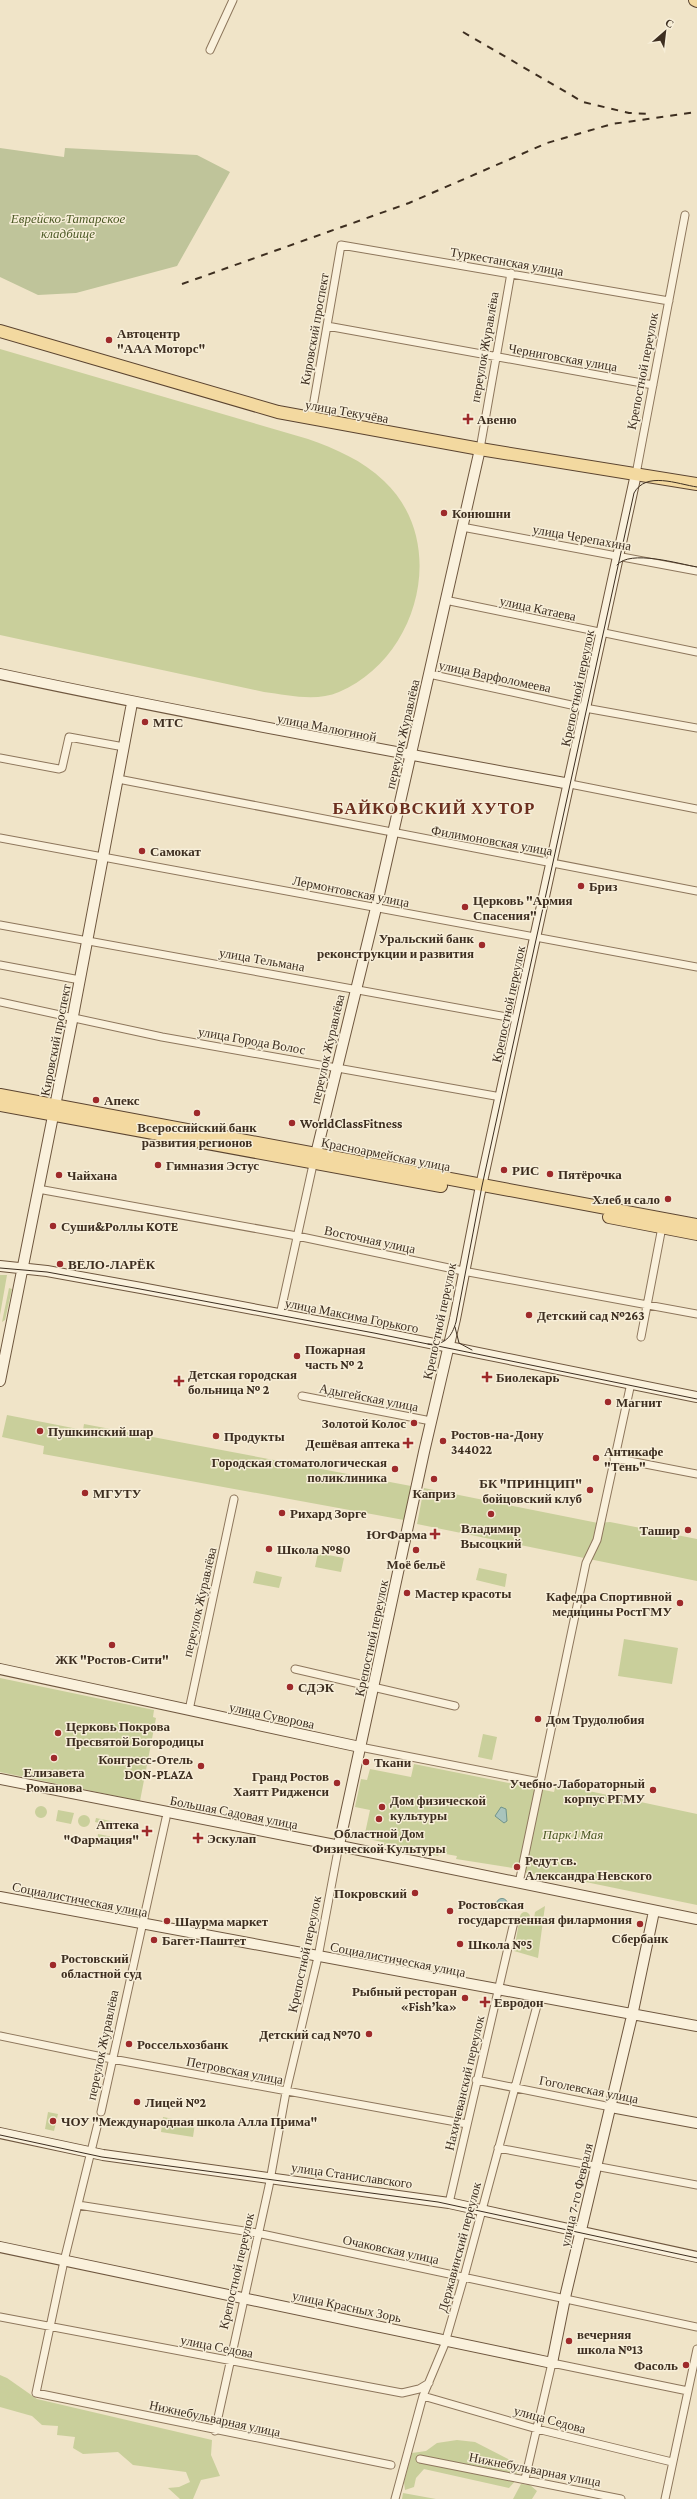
<svg xmlns="http://www.w3.org/2000/svg" width="697" height="2499" viewBox="0 0 697 2499" font-family="'Crimson Pro',serif">
<style>
.green{fill:#c9cf9b}
.cemetery{fill:#bfc49a}
.water{fill:#a9c4bc;stroke:#6f938a}
.lines{fill:none;stroke-linecap:round;stroke-linejoin:round}
.street-casing{stroke:#8d765c;stroke-width:9}
.secondary-casing{stroke:#6f573f;stroke-width:12}
.primary-casing{stroke:#5b4430;stroke-width:14}
.street{stroke:#faf1dc;stroke-width:7}
.secondary{stroke:#faf1dc;stroke-width:10}
.primary{stroke:#f3d9a0;stroke-width:12}
.tram{stroke:#3d2e20;stroke-width:1}
.rail{stroke:#3d2e20;stroke-width:2;stroke-dasharray:7 7;stroke-linecap:butt}
.poi-dot{fill:#9e2a2b;stroke:#f7eed8;stroke-width:1.5}
.labels{text-anchor:middle;stroke-width:3;stroke-linejoin:round;paint-order:stroke}
.park-label{font-size:13px;font-style:italic;fill:#4d5a26;stroke:#f7eed8}
.street-label{font-size:13px;fill:#3d2e20;stroke:#f7eed8}
.poi-label{font-size:13px;font-weight:bold;fill:#3d2e20;stroke:#f7eed8;text-anchor:start}
.district-label{font-size:17px;font-weight:bold;letter-spacing:1px;fill:#6b2e1e;stroke:#f7eed8}
</style>
<rect width="100%" height="100%" fill="#f0e4c8"/>
<path class="green" d="M 0,349 L 308,439 C 336,449 362,460 384,481 C 450,543 418,659 339,692 C 316,702 288,695 264,692 L 0,635 Z
M 0,1275 L 7,1275 L 0,1315 Z
M 9,1288 L 12,1289 L 5,1320 L 2,1322 Z
M 7,1415 L 83,1430 L 84,1424 L 411,1486 L 404,1520 L 43,1454 L 44,1446 L 2,1437 Z
M 424,1488 L 598,1523 L 610,1522 L 697,1539 L 697,1581 L 417,1524 Z
M 318,1553 L 344,1558 L 341,1572 L 315,1567 Z
M 479,1568 L 507,1574 L 505,1587 L 476,1580 Z
M 256,1571 L 282,1577 L 279,1588 L 253,1583 Z
M 624,1639 L 678,1648 L 672,1684 L 618,1676 Z
M 0,1678 L 154,1710 L 153,1717 L 156,1718 L 140,1801 L 0,1772 Z
M 483,1734 L 497,1737 L 492,1760 L 478,1757 Z
M 414,1764 L 554,1792 L 556,1784 L 697,1814 L 697,1905 L 542,1873 L 541,1876 L 526,1873 L 526,1870 L 456,1859 L 457,1856 L 440,1853 L 438,1856 L 383,1845 L 384,1843 L 391,1844 L 364,1838 L 370,1810 L 355,1807 L 361,1779 L 367,1780 L 370,1769 L 411,1777 Z
M35 1812a6 6 0 1 1 12 0a6 6 0 1 1-12 0Z
M 58,1810 L 74,1813 L 71,1824 L 56,1821 Z
M78 1821a6 6 0 1 1 12 0a6 6 0 1 1-12 0Z
M 96,1818 L 116,1822 L 116,1824 L 112,1826 L 95,1822 Z
M 98,1834 L 113,1837 L 112,1846 L 97,1843 Z
M 545,1906 L 538,1958 L 514,1951 L 519,1922 L 533,1925 L 535,1912 Z
M520 1917a5 5 0 1 1 10 0a5 5 0 1 1-10 0Z
M 48,2112 L 58,2114 L 54,2131 L 45,2129 Z
M 163,2117 L 195,2123 L 193,2137 L 161,2132 Z
M 0,2375 L 7,2378 L 37,2399 L 212,2440 L 211,2455 L 220,2476 L 201,2480 L 193,2499 L 180,2499 L 168,2488 L 179,2487 L 190,2482 L 186,2472 L 133,2465 L 118,2452 L 83,2454 L 73,2448 L 75,2437 L 57,2435 L 58,2426 L 42,2425 L 32,2416 L 0,2407 Z
M 457,2440 L 475,2442 L 516,2463 L 517,2479 L 509,2488 L 424,2469 L 416,2478 L 414,2487 L 405,2490 L 404,2482 L 412,2453 L 426,2451 L 437,2443 Z
M 521,2484 L 530,2485 L 537,2491 L 532,2499 L 513,2499 Z
M 403,2493 L 436,2499 L 402,2499 Z"/>
<path class="cemetery" d="M 0,148 L 64,157 L 65,148 L 197,155 L 230,172 L 177,266 L 76,293 L 38,295 L 0,277 Z"/>
<path class="water" d="M 501,1807 L 506,1809 L 507,1821 L 504,1823 L 495,1816 Z
M496.5 1904a5.5 5.5 0 1 1 11 0a5.5 5.5 0 1 1-11 0Z"/>
<g class="lines">
<defs>
<path id="street" d="M 210,50 L 233,0
M 327,326 L 653,385
M 311,418 L 341,245 L 669,301
M 480,449 L 511,273
M 636,474 L 685,215
M 462,527 L 697,571
M 445,600 L 697,652
M 429,674 L 585,708 L 697,728
M 0,758 L 59,769 L 62,768 L 69,737 L 124,747
M 118,779 L 697,891
M 570,784 L 697,809
M 0,838 L 697,967
M 0,925 L 518,1019
M 0,965 L 80,980
M 0,1002 L 162,1037 L 501,1097
M 38,1189 L 297,1236 L 463,1271 L 697,1314
M 280,1315 L 314,1160
M 641,1337 L 662,1227
M 302,1396 L 431,1421
M 614,1458 L 697,1474
M 295,1669 L 455,1706
M 189,1710 L 234,1499
M 360,1747 L 539,1782
M 519,1883 L 586,1563 L 597,1540 L 631,1383
M 0,2036 L 112,2059 L 467,2124
M 476,2080 L 611,2107
M 101,2112 L 166,1818
M 98,2123 L 64,2261 L 36,2393 L 391,2465
M 498,2148 L 697,2185
M 449,2203 L 514,1922
M 78,2205 L 257,2233 L 697,2327
M 0,2317 L 402,2393 L 419,2389 L 429,2383
M 423,2396 L 537,2429 L 672,2462
M 215,2431 L 269,2186 L 286,2092 L 318,1957 L 339,1845
M 420,2459 L 621,2499
M 525,2479 L 552,2363 L 688,2391
M 395,2499 L 423,2396 L 444,2346 L 464,2277 L 539,1998
M 665,2499 L 697,2349"/>
<path id="secondary" d="M 0,674 C 189,714 379,749 570,784
M 316,1154 L 376,908 L 480,449
M 0,1266 L 47,1271 L 141,1288 L 375,1332 L 697,1397
M 0,1381 L 73,1016 L 132,703
M 0,1669 L 360,1747
M 0,1779 L 335,1845 L 697,1919
M 339,1845 L 424,1452 L 455,1319 L 481,1186 L 636,474
M 0,1897 L 697,2026
M 611,2107 L 697,2123
M 0,2133 L 103,2155 L 449,2203 L 697,2257
M 0,2247 L 552,2363 L 566,2293 L 632,2016 L 653,1916"/>
<path id="primary" d="M 695,0 L 697,1
M 0,331 L 278,412 L 480,449 L 697,484
M 0,1095 L 697,1225
M 0,1105 L 441,1186
M 609,1217 L 697,1234"/>
</defs>
<use href="#street" class="street-casing"/>
<use href="#secondary" class="secondary-casing"/>
<use href="#primary" class="primary-casing"/>
<use href="#street" class="street"/>
<use href="#secondary" class="secondary"/>
<use href="#primary" class="primary"/>
<path class="tram" d="M 617,565 C 630,549 679,564 697,567
M 0,1268 L 47,1272 L 140,1289 L 374,1333 L 697,1399
M 455,1327 L 459,1343 L 472,1350
M 428,1344 C 445,1346 452,1336 456,1322 L 482,1186 L 634,493 C 646,471 677,484 697,487
M 0,2135 L 102,2157 L 438,2202 L 697,2258"/>
<path class="rail" d="M 463,32 L 583,102 L 629,113 L 652,114
M 182,284 L 409,203 L 547,143 L 612,124 L 697,112"/>
</g>
<g class="poi-dot">
<circle cx="109" cy="340" r="4"/>
<path d="M466 413h4v4h4v4h-4v4h-4v-4h-4v-4h4z"/>
<circle cx="444" cy="513" r="4"/>
<circle cx="145" cy="722" r="4"/>
<circle cx="142" cy="851" r="4"/>
<circle cx="581" cy="886" r="4"/>
<circle cx="465" cy="907" r="4"/>
<circle cx="482" cy="945" r="4"/>
<circle cx="96" cy="1100" r="4"/>
<circle cx="197" cy="1113" r="4"/>
<circle cx="292" cy="1123" r="4"/>
<circle cx="158" cy="1165" r="4"/>
<circle cx="504" cy="1170" r="4"/>
<circle cx="550" cy="1174" r="4"/>
<circle cx="59" cy="1175" r="4"/>
<circle cx="668" cy="1199" r="4"/>
<circle cx="53" cy="1226" r="4"/>
<circle cx="60" cy="1264" r="4"/>
<circle cx="529" cy="1315" r="4"/>
<circle cx="297" cy="1356" r="4"/>
<path d="M485 1371h4v4h4v4h-4v4h-4v-4h-4v-4h4z"/>
<path d="M177 1375h4v4h4v4h-4v4h-4v-4h-4v-4h4z"/>
<circle cx="608" cy="1402" r="4"/>
<circle cx="414" cy="1423" r="4"/>
<circle cx="40" cy="1431" r="4"/>
<circle cx="216" cy="1436" r="4"/>
<circle cx="443" cy="1441" r="4"/>
<path d="M406 1437h4v4h4v4h-4v4h-4v-4h-4v-4h4z"/>
<circle cx="596" cy="1458" r="4"/>
<circle cx="395" cy="1469" r="4"/>
<circle cx="434" cy="1479" r="4"/>
<circle cx="590" cy="1490" r="4"/>
<circle cx="85" cy="1493" r="4"/>
<circle cx="282" cy="1513" r="4"/>
<circle cx="491" cy="1514" r="4"/>
<circle cx="688" cy="1530" r="4"/>
<path d="M433 1528h4v4h4v4h-4v4h-4v-4h-4v-4h4z"/>
<circle cx="269" cy="1549" r="4"/>
<circle cx="416" cy="1550" r="4"/>
<circle cx="407" cy="1593" r="4"/>
<circle cx="680" cy="1603" r="4"/>
<circle cx="112" cy="1645" r="4"/>
<circle cx="290" cy="1687" r="4"/>
<circle cx="538" cy="1719" r="4"/>
<circle cx="58" cy="1733" r="4"/>
<circle cx="54" cy="1758" r="4"/>
<circle cx="366" cy="1762" r="4"/>
<circle cx="201" cy="1766" r="4"/>
<circle cx="337" cy="1783" r="4"/>
<circle cx="653" cy="1790" r="4"/>
<circle cx="382" cy="1807" r="4"/>
<circle cx="379" cy="1819" r="4"/>
<path d="M145 1825h4v4h4v4h-4v4h-4v-4h-4v-4h4z"/>
<path d="M196 1832h4v4h4v4h-4v4h-4v-4h-4v-4h4z"/>
<circle cx="517" cy="1867" r="4"/>
<circle cx="415" cy="1893" r="4"/>
<circle cx="450" cy="1911" r="4"/>
<circle cx="167" cy="1921" r="4"/>
<circle cx="640" cy="1924" r="4"/>
<circle cx="154" cy="1940" r="4"/>
<circle cx="460" cy="1944" r="4"/>
<circle cx="53" cy="1965" r="4"/>
<circle cx="465" cy="1998" r="4"/>
<path d="M483 1996h4v4h4v4h-4v4h-4v-4h-4v-4h4z"/>
<circle cx="369" cy="2034" r="4"/>
<circle cx="129" cy="2044" r="4"/>
<circle cx="137" cy="2102" r="4"/>
<circle cx="53" cy="2121" r="4"/>
<circle cx="569" cy="2341" r="4"/>
<circle cx="686" cy="2365" r="4"/>
</g>
<g class="labels">
<g class="park-label">
<text x="68" y="223">Еврейско-Татарское<tspan x="68" dy="15">кладбище</tspan></text>
<text x="573" y="1839">Парк 1 Мая</text>
</g>
<g class="street-label">
<text transform="translate(507 261) rotate(10)" y="5">Туркестанская улица</text>
<text transform="translate(314 329) rotate(-80)" y="5">Кировский проспект</text>
<text transform="translate(484 347) rotate(-80)" y="5">переулок Журавлёва</text>
<text transform="translate(563 357) rotate(10)" y="5">Черниговская улица</text>
<text transform="translate(642 371) rotate(-79)" y="5">Крепостной переулок</text>
<text transform="translate(347 411) rotate(10)" y="5">улица Текучёва</text>
<text transform="translate(582 537) rotate(10)" y="5">улица Черепахина</text>
<text transform="translate(538 608) rotate(12)" y="5">улица Катаева</text>
<text transform="translate(495 676) rotate(12)" y="5">улица Варфоломеева</text>
<text transform="translate(577 688) rotate(-78)" y="5">Крепостной переулок</text>
<text transform="translate(327 727) rotate(11)" y="5">улица Малюгиной</text>
<text transform="translate(402 734) rotate(-77)" y="5">переулок Журавлёва</text>
<text transform="translate(492 840) rotate(10)" y="5">Филимоновская улица</text>
<text transform="translate(351 891) rotate(11)" y="5">Лермонтовская улица</text>
<text transform="translate(262 959) rotate(10)" y="5">улица Тельмана</text>
<text transform="translate(508 1004) rotate(-78)" y="5">Крепостной переулок</text>
<text transform="translate(55 1040) rotate(-79)" y="5">Кировский проспект</text>
<text transform="translate(252 1040) rotate(10)" y="5">улица Города Волос</text>
<text transform="translate(327 1049) rotate(-77)" y="5">переулок Журавлёва</text>
<text transform="translate(386 1154) rotate(11)" y="5">Красноармейская улица</text>
<text transform="translate(370 1239) rotate(12)" y="5">Восточная улица</text>
<text transform="translate(352 1315) rotate(11)" y="5">улица Максима Горького</text>
<text transform="translate(439 1321) rotate(-78)" y="5">Крепостной переулок</text>
<text transform="translate(369 1397) rotate(11)" y="5">Адыгейская улица</text>
<text transform="translate(199 1602) rotate(-77)" y="5">переулок Журавлёва</text>
<text transform="translate(371 1638) rotate(-78)" y="5">Крепостной переулок</text>
<text transform="translate(272 1715) rotate(12)" y="5">улица Суворова</text>
<text transform="translate(234 1812) rotate(11)" y="5">Большая Садовая улица</text>
<text transform="translate(80 1899) rotate(11)" y="5">Социалистическая улица</text>
<text transform="translate(304 1954) rotate(-78)" y="5">Крепостной переулок</text>
<text transform="translate(398 1959) rotate(11)" y="5">Социалистическая улица</text>
<text transform="translate(102 2045) rotate(-78)" y="5">переулок Журавлёва</text>
<text transform="translate(235 2070) rotate(11)" y="5">Петровская улица</text>
<text transform="translate(464 2083) rotate(-77)" y="5">Нахичеванский переулок</text>
<text transform="translate(589 2089) rotate(11)" y="5">Гоголевская улица</text>
<text transform="translate(352 2175) rotate(8)" y="5">улица Станиславского</text>
<text transform="translate(576 2195) rotate(-77)" y="5">улица 7-го Февраля</text>
<text transform="translate(459 2247) rotate(-75)" y="5">Державинский переулок</text>
<text transform="translate(391 2249) rotate(12)" y="5">Очаковская улица</text>
<text transform="translate(236 2271) rotate(-77)" y="5">Крепостной переулок</text>
<text transform="translate(347 2306) rotate(12)" y="5">улица Красных Зорь</text>
<text transform="translate(217 2346) rotate(11)" y="5">улица Седова</text>
<text transform="translate(215 2418) rotate(12)" y="5">Нижнебульварная улица</text>
<text transform="translate(550 2419) rotate(15)" y="5">улица Седова</text>
<text transform="translate(535 2469) rotate(11)" y="5">Нижнебульварная улица</text>
</g>
<g class="poi-label">
<text x="117" y="338">Автоцентр<tspan x="117" dy="15">"ААА Моторс"</tspan></text>
<text x="477" y="424">Авеню</text>
<text x="452" y="518">Конюшни</text>
<text x="153" y="727">МТС</text>
<text x="150" y="856">Самокат</text>
<text x="589" y="891">Бриз</text>
<text x="473" y="905">Церковь "Армия<tspan x="473" dy="15">Спасения"</tspan></text>
<text x="474" y="943" text-anchor="end">Уральский банк<tspan x="474" dy="15">реконструкции и развития</tspan></text>
<text x="104" y="1105">Апекс</text>
<text x="300" y="1128">WorldClassFitness</text>
<text x="197" y="1132" text-anchor="middle">Всероссийский банк<tspan x="197" dy="15">развития регионов</tspan></text>
<text x="166" y="1170">Гимназия Эстус</text>
<text x="512" y="1175">РИС</text>
<text x="558" y="1179">Пятёрочка</text>
<text x="67" y="1180">Чайхана</text>
<text x="660" y="1204" text-anchor="end">Хлеб и сало</text>
<text x="61" y="1231">Суши&amp;Роллы KOTE</text>
<text x="68" y="1269">ВЕЛО-ЛАРЁК</text>
<text x="537" y="1320">Детский сад №263</text>
<text x="305" y="1354">Пожарная<tspan x="305" dy="15">часть № 2</tspan></text>
<text x="188" y="1379">Детская городская<tspan x="188" dy="15">больница № 2</tspan></text>
<text x="496" y="1382">Биолекарь</text>
<text x="616" y="1407">Магнит</text>
<text x="406" y="1428" text-anchor="end">Золотой Колос</text>
<text x="48" y="1436">Пушкинский шар</text>
<text x="451" y="1439">Ростов-на-Дону<tspan x="451" dy="15">344022</tspan></text>
<text x="224" y="1441">Продукты</text>
<text x="400" y="1448" text-anchor="end">Дешёвая аптека</text>
<text x="604" y="1456">Антикафе<tspan x="604" dy="15">"Тень"</tspan></text>
<text x="387" y="1467" text-anchor="end">Городская стоматологическая<tspan x="387" dy="15">поликлиника</tspan></text>
<text x="582" y="1488" text-anchor="end">БК "ПРИНЦИП"<tspan x="582" dy="15">бойцовский клуб</tspan></text>
<text x="93" y="1498">МГУТУ</text>
<text x="434" y="1498" text-anchor="middle">Каприз</text>
<text x="290" y="1518">Рихард Зорге</text>
<text x="491" y="1533" text-anchor="middle">Владимир<tspan x="491" dy="15">Высоцкий</tspan></text>
<text x="680" y="1535" text-anchor="end">Ташир</text>
<text x="427" y="1539" text-anchor="end">ЮгФарма</text>
<text x="277" y="1554">Школа №80</text>
<text x="416" y="1569" text-anchor="middle">Моё бельё</text>
<text x="415" y="1598">Мастер красоты</text>
<text x="672" y="1601" text-anchor="end">Кафедра Спортивной<tspan x="672" dy="15">медицины РостГМУ</tspan></text>
<text x="112" y="1664" text-anchor="middle">ЖК "Ростов-Сити"</text>
<text x="298" y="1692">СДЭК</text>
<text x="546" y="1724">Дом Трудолюбия</text>
<text x="66" y="1731">Церковь Покрова<tspan x="66" dy="15">Пресвятой Богородицы</tspan></text>
<text x="193" y="1764" text-anchor="end">Конгресс-Отель<tspan x="193" dy="15">DON-PLAZA</tspan></text>
<text x="374" y="1767">Ткани</text>
<text x="54" y="1777" text-anchor="middle">Елизавета<tspan x="54" dy="15">Романова</tspan></text>
<text x="329" y="1781" text-anchor="end">Гранд Ростов<tspan x="329" dy="15">Хаятт Ридженси</tspan></text>
<text x="645" y="1788" text-anchor="end">Учебно-Лабораторный<tspan x="645" dy="15">корпус РГМУ</tspan></text>
<text x="390" y="1805">Дом физической<tspan x="390" dy="15">культуры</tspan></text>
<text x="139" y="1829" text-anchor="end">Аптека<tspan x="139" dy="15">"Фармация"</tspan></text>
<text x="379" y="1838" text-anchor="middle">Областной Дом<tspan x="379" dy="15">Физической Культуры</tspan></text>
<text x="207" y="1843">Эскулап</text>
<text x="525" y="1865">Редут св.<tspan x="525" dy="15">Александра Невского</tspan></text>
<text x="407" y="1898" text-anchor="end">Покровский</text>
<text x="458" y="1909">Ростовская<tspan x="458" dy="15">государственная филармония</tspan></text>
<text x="175" y="1926">Шаурма маркет</text>
<text x="640" y="1943" text-anchor="middle">Сбербанк</text>
<text x="162" y="1945">Багет-Паштет</text>
<text x="468" y="1949">Школа №5</text>
<text x="61" y="1963">Ростовский<tspan x="61" dy="15">областной суд</tspan></text>
<text x="457" y="1996" text-anchor="end">Рыбный ресторан<tspan x="457" dy="15">«Fish’ka»</tspan></text>
<text x="494" y="2007">Евродон</text>
<text x="361" y="2039" text-anchor="end">Детский сад №70</text>
<text x="137" y="2049">Россельхозбанк</text>
<text x="145" y="2107">Лицей №2</text>
<text x="61" y="2126">ЧОУ "Международная школа Алла Прима"</text>
<text x="577" y="2339">вечерняя<tspan x="577" dy="15">школа №13</tspan></text>
<text x="678" y="2370" text-anchor="end">Фасоль</text>
</g>
<g class="district-label">
<text x="434" y="814">БАЙКОВСКИЙ ХУТОР</text>
</g>
</g>
<g transform="translate(665 32) rotate(28)" stroke="#f7eed8" stroke-width="3" paint-order="stroke">
<path d="M0-3L7 15L0 10L-7 15Z" fill="#3d2e20"/>
<text y="-6" font-size="11" font-weight="bold" text-anchor="middle" fill="#3d2e20">С</text>
</g>
</svg>
